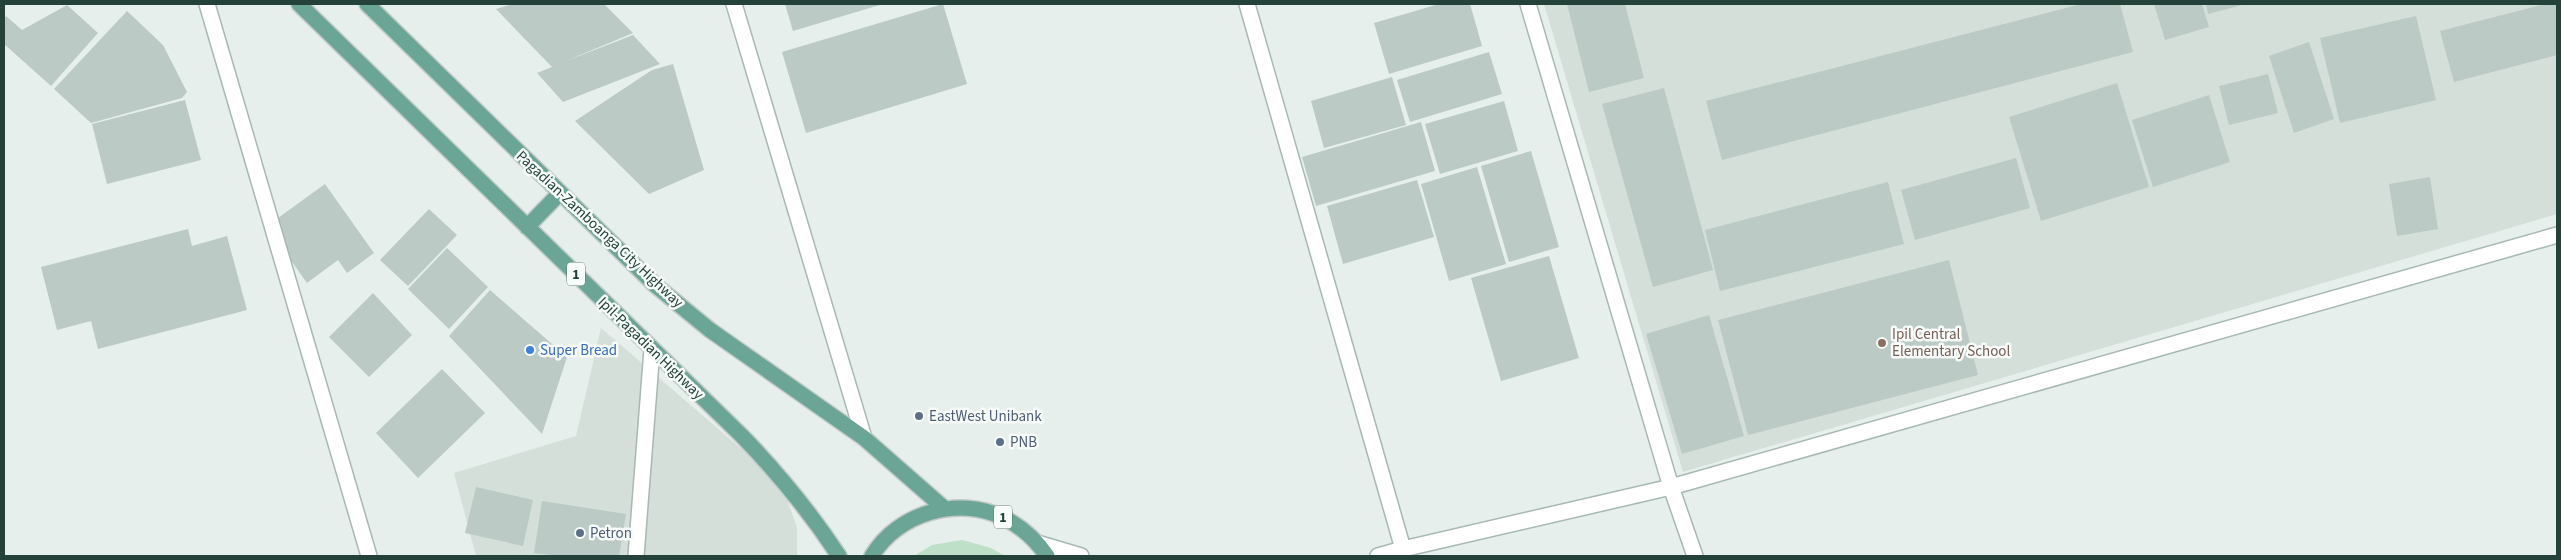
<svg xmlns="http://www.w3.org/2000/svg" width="2561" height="560" viewBox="0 0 2561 560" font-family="'Source Sans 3',sans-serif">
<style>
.built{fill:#d4dfda}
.green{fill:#bfe0c8}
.building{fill:#bbcac4}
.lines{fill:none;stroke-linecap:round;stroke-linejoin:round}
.minor-casing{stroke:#a8b8b2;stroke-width:18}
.major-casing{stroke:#c2cac8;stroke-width:18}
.minor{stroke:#fff;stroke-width:15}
.major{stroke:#6aa596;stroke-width:15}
.education-dot{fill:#8d6e63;stroke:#f7fbf9;stroke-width:2}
.shop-dot{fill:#3f7fe0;stroke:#f7fbf9;stroke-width:2}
.service-dot{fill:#5c6f8a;stroke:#f7fbf9;stroke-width:2}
.labels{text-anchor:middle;stroke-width:5;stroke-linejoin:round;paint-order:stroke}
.shield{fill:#f7fbf9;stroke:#637a73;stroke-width:1}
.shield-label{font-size:14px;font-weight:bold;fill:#24423a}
.street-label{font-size:15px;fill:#24423a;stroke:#f7fbf9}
.education-label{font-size:15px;fill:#785e54;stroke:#f7fbf9;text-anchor:start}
.shop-label{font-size:15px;fill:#366cbe;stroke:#f7fbf9;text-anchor:start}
.service-label{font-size:15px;fill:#4e5e75;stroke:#f7fbf9;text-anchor:start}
</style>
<rect width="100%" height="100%" fill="#e6efeb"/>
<path class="built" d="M 1544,4 L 2557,4 L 2557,214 L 1683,472 Z
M 601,328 L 765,469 L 786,496 L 797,528 L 797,556 L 476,556 L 454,473 L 576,436 Z"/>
<path class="green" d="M 962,540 L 991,548 L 1005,556 L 914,556 L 932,545 Z"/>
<path class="building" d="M 512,4 L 604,4 L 633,33 L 566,61 L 633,35 L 660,64 L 563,102 L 537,73 L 552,67 L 496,9 Z
M 785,4 L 883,4 L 793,31 Z
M 943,4 L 967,84 L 806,133 L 782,52 Z
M 1439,4 L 1470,4 L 1482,46 L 1389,74 L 1374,23 Z
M 1567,4 L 1625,4 L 1644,78 L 1589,92 Z
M 2081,4 L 2120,4 L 2133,52 L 1722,160 L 1706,101 Z
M 2154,4 L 2202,4 L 2209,27 L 2165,40 Z
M 2206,4 L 2246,4 L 2208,14 Z
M 2545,4 L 2557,4 L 2557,55 L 2454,82 L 2440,31 Z
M 67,5 L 98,33 L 51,86 L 4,44 L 4,19 L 6,16 L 22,30 Z
M 127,11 L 163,45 L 187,92 L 182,98 L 91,123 L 54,89 Z
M 2416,16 L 2436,100 L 2340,123 L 2320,38 Z
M 2309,42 L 2334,119 L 2294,133 L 2269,56 Z
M 1489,52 L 1502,94 L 1410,122 L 1397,80 Z
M 673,64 L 704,170 L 649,194 L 575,121 L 652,70 Z
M 2268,74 L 2278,113 L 2229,125 L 2219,86 Z
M 1392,77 L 1406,125 L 1324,148 L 1311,101 Z
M 2117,83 L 2149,187 L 2041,221 L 2009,117 Z
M 1664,88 L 1713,270 L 1653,287 L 1602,104 Z
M 2209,95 L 2230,162 L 2153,187 L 2132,120 Z
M 185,100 L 201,160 L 107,184 L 92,124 Z
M 1504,101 L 1518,151 L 1440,174 L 1425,124 Z
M 1421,122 L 1435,171 L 1316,206 L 1302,157 Z
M 1531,151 L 1559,247 L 1509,262 L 1481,166 Z
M 2016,158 L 2030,208 L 1915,240 L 1901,190 Z
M 1477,167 L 1506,264 L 1449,281 L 1421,184 Z
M 2430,177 L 2438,229 L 2397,236 L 2389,184 Z
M 1417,180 L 1434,237 L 1343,264 L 1327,206 Z
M 1888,182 L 1904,244 L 1720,291 L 1705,230 Z
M 325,184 L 374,253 L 347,273 L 338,260 L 307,283 L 285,252 L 278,218 Z
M 429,209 L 457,235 L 408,286 L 380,260 Z
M 188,229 L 192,246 L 227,236 L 247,310 L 98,349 L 91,321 L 57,330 L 41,267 Z
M 447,248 L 488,287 L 449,329 L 408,289 Z
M 1549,256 L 1579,358 L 1501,381 L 1471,278 Z
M 1949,260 L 1978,375 L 1748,435 L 1718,320 Z
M 490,290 L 567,357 L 542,434 L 449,336 Z
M 373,293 L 412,335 L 369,377 L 329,337 Z
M 1709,315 L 1744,436 L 1682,454 L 1646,334 Z
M 442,369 L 485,413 L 418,478 L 376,433 Z
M 476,487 L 533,500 L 523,546 L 465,533 Z
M 542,501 L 626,514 L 619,556 L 558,556 L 534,553 Z"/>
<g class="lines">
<defs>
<path id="minor" d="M 207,4 L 369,556
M 734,4 L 864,438
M 1247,4 L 1403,549
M 1528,4 L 1671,487 L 1695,556
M 1037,543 L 1081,556
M 636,556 L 652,349
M 1378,556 L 1403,549 L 1671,487 L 2557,235"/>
<path id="major" d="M 299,4 L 742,436 C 779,474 810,512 839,556
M 367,4 L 655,285 L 710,330 L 864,438 L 945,509
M 527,227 L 560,193
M 872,556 C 897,513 959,495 1004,518 C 1022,527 1036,540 1047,556"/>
</defs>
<use href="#minor" class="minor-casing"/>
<use href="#major" class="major-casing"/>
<use href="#minor" class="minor"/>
<use href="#major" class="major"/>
</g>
<circle class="education-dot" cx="1882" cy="343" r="5"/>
<circle class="shop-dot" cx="530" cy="350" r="5"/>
<g class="service-dot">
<circle cx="919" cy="416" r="5"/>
<circle cx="1000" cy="442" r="5"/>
<circle cx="580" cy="533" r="5"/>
</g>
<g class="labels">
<g class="shield">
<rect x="567" y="262.5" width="18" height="23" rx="4"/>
<rect x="994" y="505.5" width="18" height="23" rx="4"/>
</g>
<g class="shield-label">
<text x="576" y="279">1</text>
<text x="1003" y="522">1</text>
</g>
<g class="street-label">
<text transform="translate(600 229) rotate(43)" y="5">Pagadian-Zamboanga City Highway</text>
<text transform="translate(651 348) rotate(44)" y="5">Ipil-Pagadian Highway</text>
</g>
<g class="education-label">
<text x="1892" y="339">Ipil Central<tspan x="1892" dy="17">Elementary School</tspan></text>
</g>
<g class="shop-label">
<text x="540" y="355">Super Bread</text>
</g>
<g class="service-label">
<text x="929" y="421">EastWest Unibank</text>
<text x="1010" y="447">PNB</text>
<text x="590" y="538">Petron</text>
</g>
</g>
<rect width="2561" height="560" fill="none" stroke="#24423a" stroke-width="10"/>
</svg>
